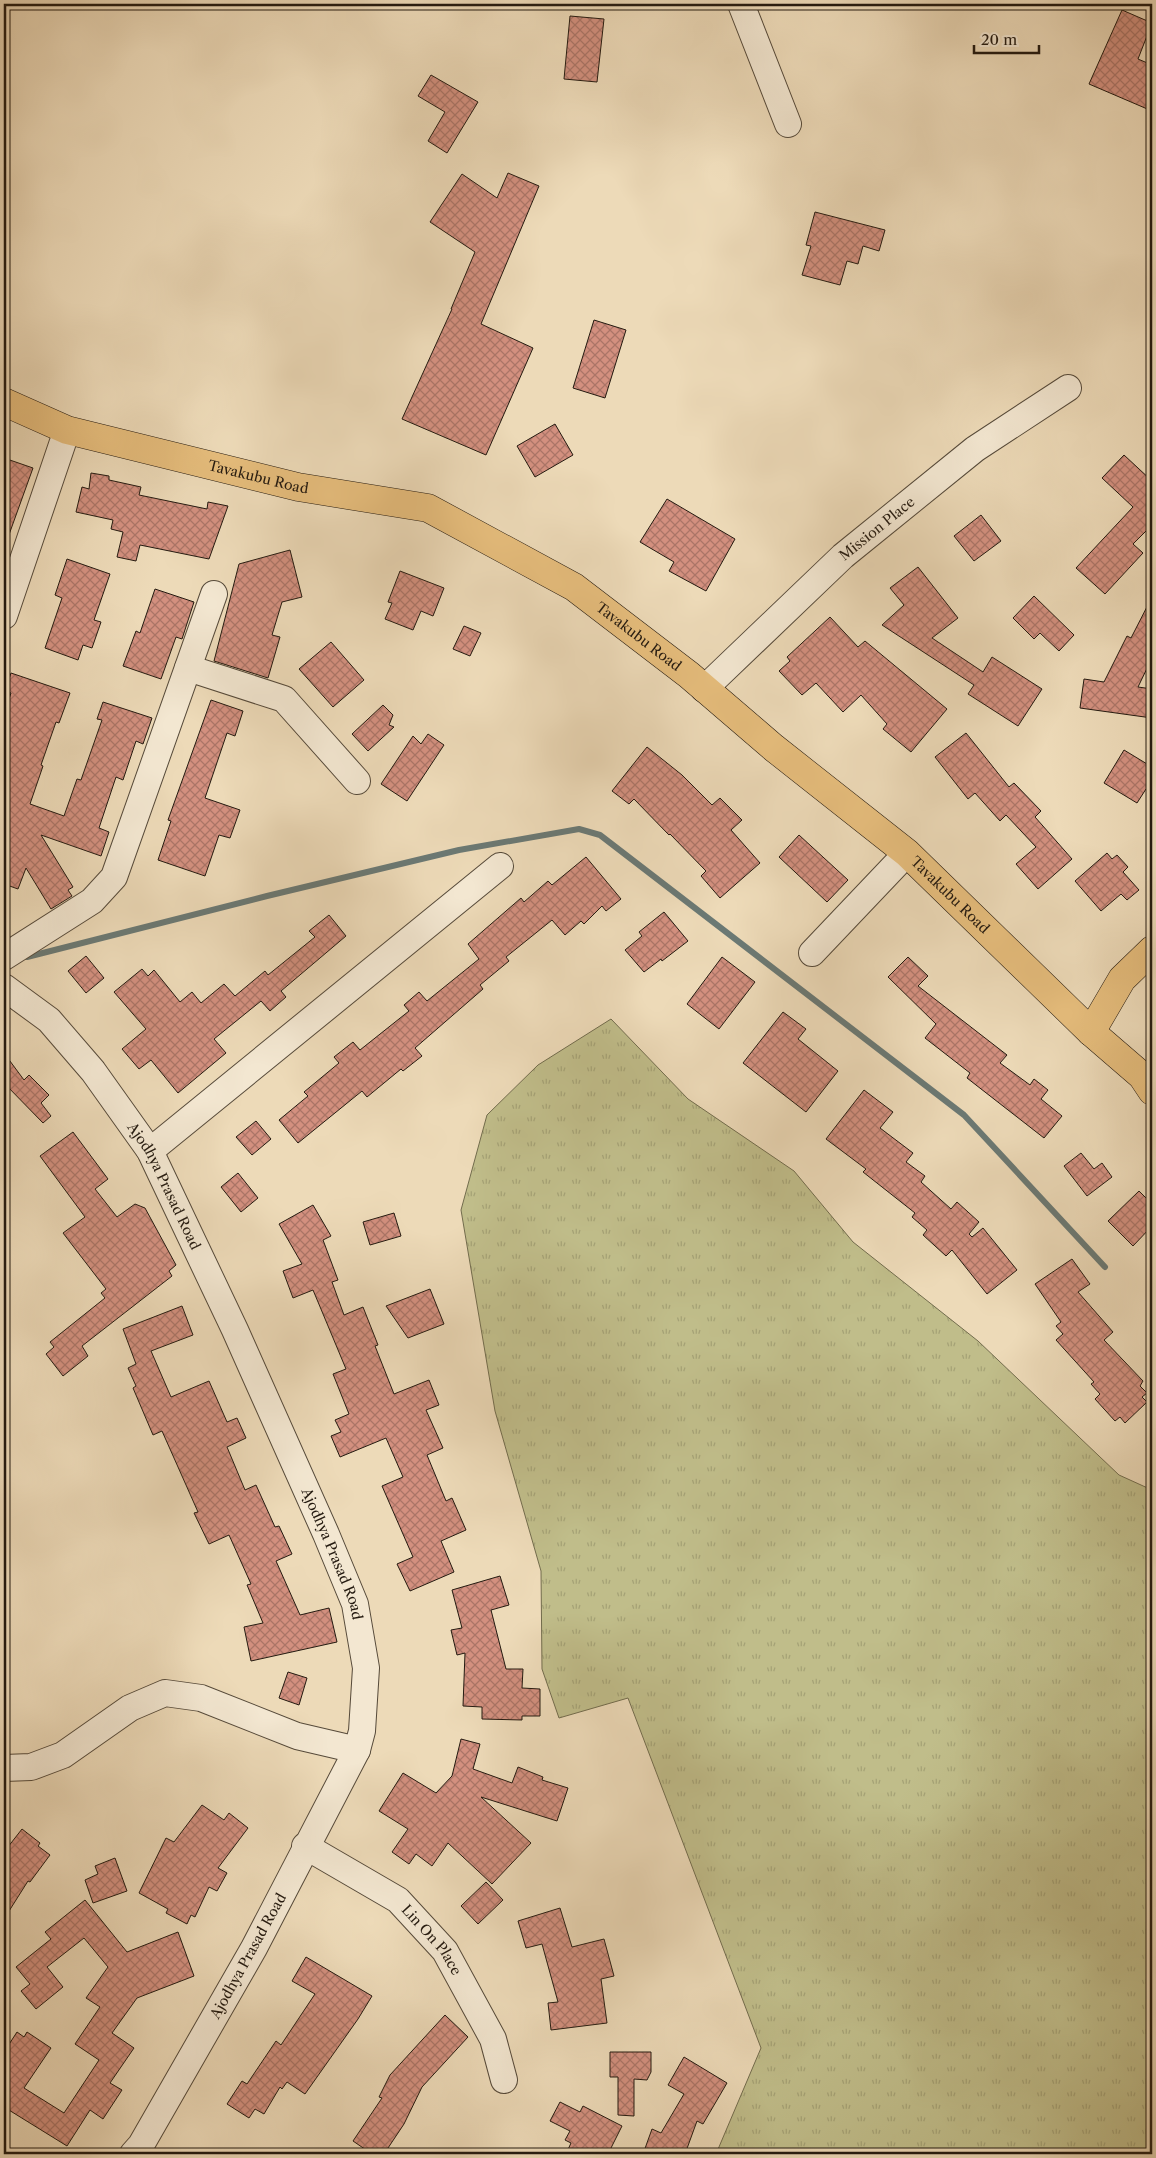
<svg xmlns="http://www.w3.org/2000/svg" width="1156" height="2158" viewBox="0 0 1156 2158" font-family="'Libre Caslon Text',serif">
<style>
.grass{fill:url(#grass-tufts);stroke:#726c4d}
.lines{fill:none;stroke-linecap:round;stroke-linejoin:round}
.stream{stroke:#6b7974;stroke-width:6}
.building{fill:url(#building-cross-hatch);stroke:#241a10}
.minor-casing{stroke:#564a3a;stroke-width:28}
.major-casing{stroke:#241a10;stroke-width:29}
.minor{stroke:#f3e7d1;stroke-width:26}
.major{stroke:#e6bd7c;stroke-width:28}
.labels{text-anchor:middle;stroke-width:4;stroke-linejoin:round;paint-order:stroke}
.street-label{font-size:14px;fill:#241a10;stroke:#f3e7d1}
</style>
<defs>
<pattern id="grass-tufts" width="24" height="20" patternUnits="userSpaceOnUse" patternTransform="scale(1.25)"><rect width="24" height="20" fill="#c0bd8a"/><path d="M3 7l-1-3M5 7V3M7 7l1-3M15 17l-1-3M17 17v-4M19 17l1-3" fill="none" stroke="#a5a276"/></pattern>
<pattern id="building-cross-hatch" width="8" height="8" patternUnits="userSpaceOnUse" patternTransform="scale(1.25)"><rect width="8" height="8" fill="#d3907f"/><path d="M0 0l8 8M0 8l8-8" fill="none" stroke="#ab7567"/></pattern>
</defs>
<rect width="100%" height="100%" fill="#eddab8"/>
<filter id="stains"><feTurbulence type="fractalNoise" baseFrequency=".004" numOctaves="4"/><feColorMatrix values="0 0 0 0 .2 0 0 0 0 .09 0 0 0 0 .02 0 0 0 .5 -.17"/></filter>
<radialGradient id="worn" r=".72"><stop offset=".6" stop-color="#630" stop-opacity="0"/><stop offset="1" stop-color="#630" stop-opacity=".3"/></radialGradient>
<path class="grass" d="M 611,1019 L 688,1099 L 794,1171 L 853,1242 L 978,1341 L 1119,1475 L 1152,1490 L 1152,2154 L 716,2154 L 761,2048 L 628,1698 L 559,1718 L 542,1669 L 541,1571 L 495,1411 L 461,1210 L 487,1115 L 538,1065 Z"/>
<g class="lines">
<path class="stream" d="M 27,957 L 267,896 L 459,850 L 579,829 L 600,835 L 964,1115 L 1105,1267"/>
</g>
<path class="building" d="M 1122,10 L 1152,23 L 1138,59 L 1152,65 L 1152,111 L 1089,84 Z
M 570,16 L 604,19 L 597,82 L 564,79 Z
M 431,75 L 478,102 L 447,153 L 428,141 L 445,112 L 418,96 Z
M 508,173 L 539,186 L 481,324 L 533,348 L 486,455 L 402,419 L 452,309 L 451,309 L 475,252 L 430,222 L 462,174 L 497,198 Z
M 815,212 L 885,230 L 879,251 L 863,246 L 858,264 L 847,261 L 840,285 L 802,275 L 811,246 L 806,245 Z
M 594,320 L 626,330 L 605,398 L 573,388 Z
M 555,424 L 573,455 L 535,477 L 517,446 Z
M 1124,455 L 1152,481 L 1152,525 L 1133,544 L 1143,553 L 1105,594 L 1076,568 L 1133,507 L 1102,478 Z
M 4,458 L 33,468 L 6,543 L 4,543 Z
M 91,473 L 109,476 L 109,480 L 141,487 L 139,495 L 207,509 L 208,502 L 228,506 L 209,559 L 140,545 L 136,561 L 117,557 L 123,532 L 111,529 L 113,520 L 76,512 L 82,487 L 89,489 Z
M 667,499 L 735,539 L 706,591 L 669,571 L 674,562 L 640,542 Z
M 981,515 L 1001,541 L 974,561 L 954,536 Z
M 290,550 L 302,597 L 282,602 L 272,635 L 280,637 L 268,678 L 214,661 L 239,564 Z
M 67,559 L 110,574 L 94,620 L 101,622 L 92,648 L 83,645 L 78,660 L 45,648 L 62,598 L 55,595 Z
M 918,567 L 958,618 L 932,638 L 983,672 L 992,657 L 1042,689 L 1018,726 L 968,694 L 974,685 L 882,625 L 904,605 L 890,588 Z
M 400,571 L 444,588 L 433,616 L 421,611 L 413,630 L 385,619 L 392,603 L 388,602 Z
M 155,589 L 194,602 L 182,639 L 176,637 L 161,679 L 123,666 L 136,631 L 140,633 Z
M 1034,596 L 1074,635 L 1059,651 L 1040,633 L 1034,639 L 1013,618 Z
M 1152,597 L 1152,658 L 1138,687 L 1152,689 L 1152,718 L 1080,708 L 1084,679 L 1104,682 L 1127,636 L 1131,638 Z
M 830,617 L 858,647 L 865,641 L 947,709 L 911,752 L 883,729 L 887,724 L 861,695 L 843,712 L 816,683 L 802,695 L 779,671 L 790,661 L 787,657 Z
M 464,626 L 481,633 L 470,656 L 453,649 Z
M 331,642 L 364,680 L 333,707 L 299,669 Z
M 11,673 L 70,693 L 59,723 L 56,722 L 41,765 L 43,766 L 30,804 L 64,816 L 77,779 L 81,780 L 102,720 L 97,719 L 103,702 L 152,718 L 143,744 L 136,741 L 123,780 L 116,777 L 99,828 L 109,832 L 101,856 L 41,835 L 73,887 L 68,890 L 72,896 L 51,909 L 26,868 L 18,889 L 4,884 L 4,714 L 11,693 L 5,691 Z
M 211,700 L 243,711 L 235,736 L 227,733 L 205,798 L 240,810 L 230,838 L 219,835 L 205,876 L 158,860 L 171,821 L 168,820 Z
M 383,705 L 393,715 L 389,725 L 394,727 L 368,751 L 352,734 Z
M 966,733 L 1009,787 L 1014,783 L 1041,811 L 1035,817 L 1072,859 L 1038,889 L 1016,864 L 1036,847 L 1006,815 L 1000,821 L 975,793 L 968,799 L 935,757 Z
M 428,734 L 444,745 L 407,801 L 381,784 L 413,736 L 421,744 Z
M 647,747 L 682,775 L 712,805 L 720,798 L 742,820 L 731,830 L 760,863 L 720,898 L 701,876 L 706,871 L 670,834 L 669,835 L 634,799 L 629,804 L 612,791 Z
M 1124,750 L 1152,767 L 1152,793 L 1146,789 L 1137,803 L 1104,783 Z
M 799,835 L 848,880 L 827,902 L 779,857 Z
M 1107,853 L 1112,859 L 1117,855 L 1128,867 L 1123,872 L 1139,890 L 1127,900 L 1121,894 L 1101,911 L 1075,881 Z
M 586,857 L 621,899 L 606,911 L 602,906 L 584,924 L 581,921 L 565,935 L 552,920 L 506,957 L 509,961 L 480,985 L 483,989 L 415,1048 L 422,1056 L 403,1071 L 401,1069 L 367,1097 L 362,1091 L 298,1143 L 279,1120 L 308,1096 L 304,1092 L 339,1063 L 334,1057 L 353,1042 L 360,1050 L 409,1011 L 404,1005 L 419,992 L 427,1001 L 479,959 L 468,944 L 521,898 L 524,902 L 548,881 L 552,885 Z
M 664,912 L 688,941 L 662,961 L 661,959 L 644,972 L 625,950 L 642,936 L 639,932 Z
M 329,915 L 346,936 L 281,991 L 286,997 L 270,1011 L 261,1001 L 214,1039 L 226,1053 L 178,1093 L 151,1060 L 139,1069 L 122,1049 L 146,1029 L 114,992 L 142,969 L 148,976 L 154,970 L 180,1002 L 192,992 L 201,1003 L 224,984 L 235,996 L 265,971 L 268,975 L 315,937 L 309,931 Z
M 86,956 L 104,978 L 86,993 L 68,971 Z
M 722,957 L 755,982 L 719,1029 L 687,1004 Z
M 908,957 L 928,976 L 918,986 L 1007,1055 L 1000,1063 L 1030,1085 L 1034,1079 L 1048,1090 L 1041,1099 L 1062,1116 L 1044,1138 L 967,1078 L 970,1073 L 925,1038 L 936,1024 L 888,977 Z
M 783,1012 L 806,1029 L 798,1039 L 838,1071 L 806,1112 L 743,1063 Z
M 4,1053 L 24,1080 L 29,1075 L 49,1095 L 41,1103 L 51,1116 L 43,1123 L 4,1083 Z
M 864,1090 L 893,1112 L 880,1128 L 913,1153 L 906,1162 L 925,1176 L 921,1182 L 951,1209 L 957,1202 L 979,1222 L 969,1234 L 972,1237 L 983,1228 L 1017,1270 L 987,1294 L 952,1250 L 946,1256 L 923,1235 L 927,1230 L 912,1217 L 915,1213 L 863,1172 L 866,1169 L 826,1139 Z
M 256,1121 L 271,1139 L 252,1155 L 236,1137 Z
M 73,1132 L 108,1179 L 95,1189 L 117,1217 L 135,1204 L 145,1208 L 176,1265 L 169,1271 L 172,1276 L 82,1346 L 88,1356 L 63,1376 L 46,1354 L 54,1347 L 50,1342 L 105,1298 L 101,1293 L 106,1289 L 63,1233 L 85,1217 L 40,1156 Z
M 1081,1153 L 1094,1169 L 1102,1163 L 1112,1177 L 1087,1196 L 1064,1166 Z
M 238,1173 L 258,1198 L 241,1212 L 221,1187 Z
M 1139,1191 L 1152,1204 L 1152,1226 L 1133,1246 L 1108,1221 Z
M 313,1205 L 331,1236 L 323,1240 L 338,1280 L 332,1282 L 344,1315 L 363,1307 L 378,1345 L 375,1346 L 394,1394 L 429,1380 L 439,1405 L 426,1410 L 443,1448 L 427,1455 L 446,1501 L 452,1498 L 466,1530 L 441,1541 L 454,1572 L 410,1591 L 397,1564 L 413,1557 L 382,1486 L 403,1477 L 386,1438 L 340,1457 L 331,1436 L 341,1432 L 335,1420 L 349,1414 L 333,1374 L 346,1369 L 313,1290 L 293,1298 L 283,1271 L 302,1264 L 279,1224 Z
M 394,1213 L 401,1236 L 370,1245 L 363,1222 Z
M 1072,1259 L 1090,1284 L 1078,1292 L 1113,1332 L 1104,1340 L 1143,1381 L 1140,1386 L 1147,1393 L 1142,1397 L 1147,1402 L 1125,1423 L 1120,1417 L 1115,1421 L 1095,1399 L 1100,1394 L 1091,1384 L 1094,1382 L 1056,1340 L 1063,1334 L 1056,1326 L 1061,1322 L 1035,1284 Z
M 430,1289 L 444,1324 L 408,1338 L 386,1306 Z
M 182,1306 L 193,1335 L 151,1351 L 171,1397 L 209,1381 L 227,1422 L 237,1418 L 246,1438 L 227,1447 L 245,1490 L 256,1485 L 275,1527 L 279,1526 L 292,1554 L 276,1561 L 300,1615 L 329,1608 L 337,1642 L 251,1661 L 244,1627 L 263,1623 L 247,1585 L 251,1584 L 229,1535 L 209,1544 L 194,1513 L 198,1512 L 162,1431 L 153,1435 L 133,1388 L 136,1386 L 128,1368 L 136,1364 L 123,1329 Z
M 500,1576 L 509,1605 L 491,1610 L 506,1669 L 523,1669 L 522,1688 L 540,1689 L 540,1716 L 522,1716 L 522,1720 L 482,1719 L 482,1707 L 463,1706 L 465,1653 L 457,1655 L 451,1630 L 462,1628 L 452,1590 Z
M 288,1672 L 307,1678 L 299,1705 L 279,1698 Z
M 461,1739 L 480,1744 L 473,1769 L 512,1783 L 518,1767 L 543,1777 L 542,1780 L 568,1788 L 557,1821 L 481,1797 L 531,1843 L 492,1884 L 448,1843 L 432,1866 L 416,1854 L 409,1864 L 392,1852 L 408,1829 L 379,1811 L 403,1773 L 436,1793 L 452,1776 Z
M 202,1805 L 224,1820 L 229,1813 L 248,1828 L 218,1868 L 227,1873 L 217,1891 L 209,1887 L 195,1917 L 191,1915 L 187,1924 L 166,1913 L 168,1909 L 139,1893 L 166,1838 L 174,1842 Z
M 22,1829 L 40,1843 L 38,1846 L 50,1855 L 30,1882 L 28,1881 L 4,1919 L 4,1852 Z
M 115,1858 L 127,1891 L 93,1903 L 85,1880 L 98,1874 L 95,1866 Z
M 486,1882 L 503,1900 L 478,1924 L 461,1906 Z
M 85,1900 L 127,1952 L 178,1932 L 194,1976 L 137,1998 L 112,2033 L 134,2048 L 110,2083 L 122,2090 L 103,2119 L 90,2110 L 67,2146 L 4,2107 L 4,2052 L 17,2032 L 24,2037 L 27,2032 L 51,2048 L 24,2088 L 64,2113 L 99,2060 L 75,2044 L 100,2007 L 86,1998 L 108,1967 L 84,1938 L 47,1967 L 63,1987 L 36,2009 L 21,1991 L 30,1984 L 16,1967 L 51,1939 L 45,1932 Z
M 560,1908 L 572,1947 L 604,1939 L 614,1976 L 601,1979 L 607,2023 L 551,2030 L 548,2003 L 558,2002 L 542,1944 L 526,1948 L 518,1921 Z
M 306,1957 L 372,1996 L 358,2019 L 305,2094 L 287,2082 L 282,2089 L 280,2087 L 264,2114 L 255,2109 L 249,2118 L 227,2104 L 242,2081 L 247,2084 L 276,2041 L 281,2045 L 315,1994 L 292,1981 Z
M 445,2015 L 468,2037 L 422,2087 L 404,2124 L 384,2154 L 372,2154 L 353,2141 L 382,2098 L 379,2097 L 390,2075 Z
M 610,2052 L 651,2052 L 651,2072 L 647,2080 L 634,2079 L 634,2116 L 618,2115 L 618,2077 L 610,2077 Z
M 684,2057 L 727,2083 L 703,2124 L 697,2121 L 685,2154 L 643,2154 L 652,2129 L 661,2133 L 684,2094 L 668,2085 Z
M 560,2102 L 580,2112 L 583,2106 L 622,2126 L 608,2154 L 566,2154 L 571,2143 L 565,2140 L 570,2131 L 550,2121 Z"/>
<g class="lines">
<defs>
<g id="minor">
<path d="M 741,4 L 788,124"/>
<path d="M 4,616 L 67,430"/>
<path d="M 188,668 L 284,699 L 357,781"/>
<path id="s1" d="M 704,689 L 843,556 L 975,449 L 1068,388"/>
<path d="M 812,953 L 907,853"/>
<path d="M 4,957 L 92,901 L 114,877 L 214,594"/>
<path id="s2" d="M 4,987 L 49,1020 L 93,1071 L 150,1151 L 235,1330 L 326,1534 L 355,1604 L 366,1668 L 362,1731 L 357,1750 L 254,1948 L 141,2145 L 133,2154"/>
<path d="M 150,1151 L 500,866"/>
<path d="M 4,1768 L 31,1767 L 63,1755 L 130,1708 L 165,1693 L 201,1698 L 297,1736 L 357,1750"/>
<path id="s3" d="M 305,1846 L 398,1900 L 445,1951 L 493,2039 L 504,2080"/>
</g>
<g id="major">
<path id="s4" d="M 4,402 L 67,430 L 298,487 L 428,508 L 574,587 L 689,675 L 774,748 L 907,853 L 1091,1032 L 1142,1076 L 1152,1091"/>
<path d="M 1091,1032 L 1122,979 L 1152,950"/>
</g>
</defs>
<use href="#minor" class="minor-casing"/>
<use href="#major" class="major-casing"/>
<use href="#minor" class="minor"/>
<use href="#major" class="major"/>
</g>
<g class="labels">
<g class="street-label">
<text dy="5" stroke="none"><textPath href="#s4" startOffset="266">Tavakubu Road</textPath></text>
<text dy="5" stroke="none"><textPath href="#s1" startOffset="236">Mission Place</textPath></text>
<text dy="5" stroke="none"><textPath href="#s4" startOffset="686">Tavakubu Road</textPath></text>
<text dy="5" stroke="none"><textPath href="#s4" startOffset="1091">Tavakubu Road</textPath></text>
<text dy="5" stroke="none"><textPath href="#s2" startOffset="259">Ajodhya Prasad Road</textPath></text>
<text dy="5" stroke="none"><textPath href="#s2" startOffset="664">Ajodhya Prasad Road</textPath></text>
<text dy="5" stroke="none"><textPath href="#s3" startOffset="160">Lin On Place</textPath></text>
<text transform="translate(248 1956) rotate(-61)" y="5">Ajodhya Prasad Road</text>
</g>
</g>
<rect width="1156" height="2158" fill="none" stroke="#eddab8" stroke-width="20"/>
<rect x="5" y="5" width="1146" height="2148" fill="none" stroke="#241a10" stroke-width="2.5"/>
<rect x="10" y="10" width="1136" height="2138" fill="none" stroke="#241a10"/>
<path d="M974 45v8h65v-8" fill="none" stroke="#241a10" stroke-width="2.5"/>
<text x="981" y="45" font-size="15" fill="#241a10" stroke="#f3e7d1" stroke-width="4" paint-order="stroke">20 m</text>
<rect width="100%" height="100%" filter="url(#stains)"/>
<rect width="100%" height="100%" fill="url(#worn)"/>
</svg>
